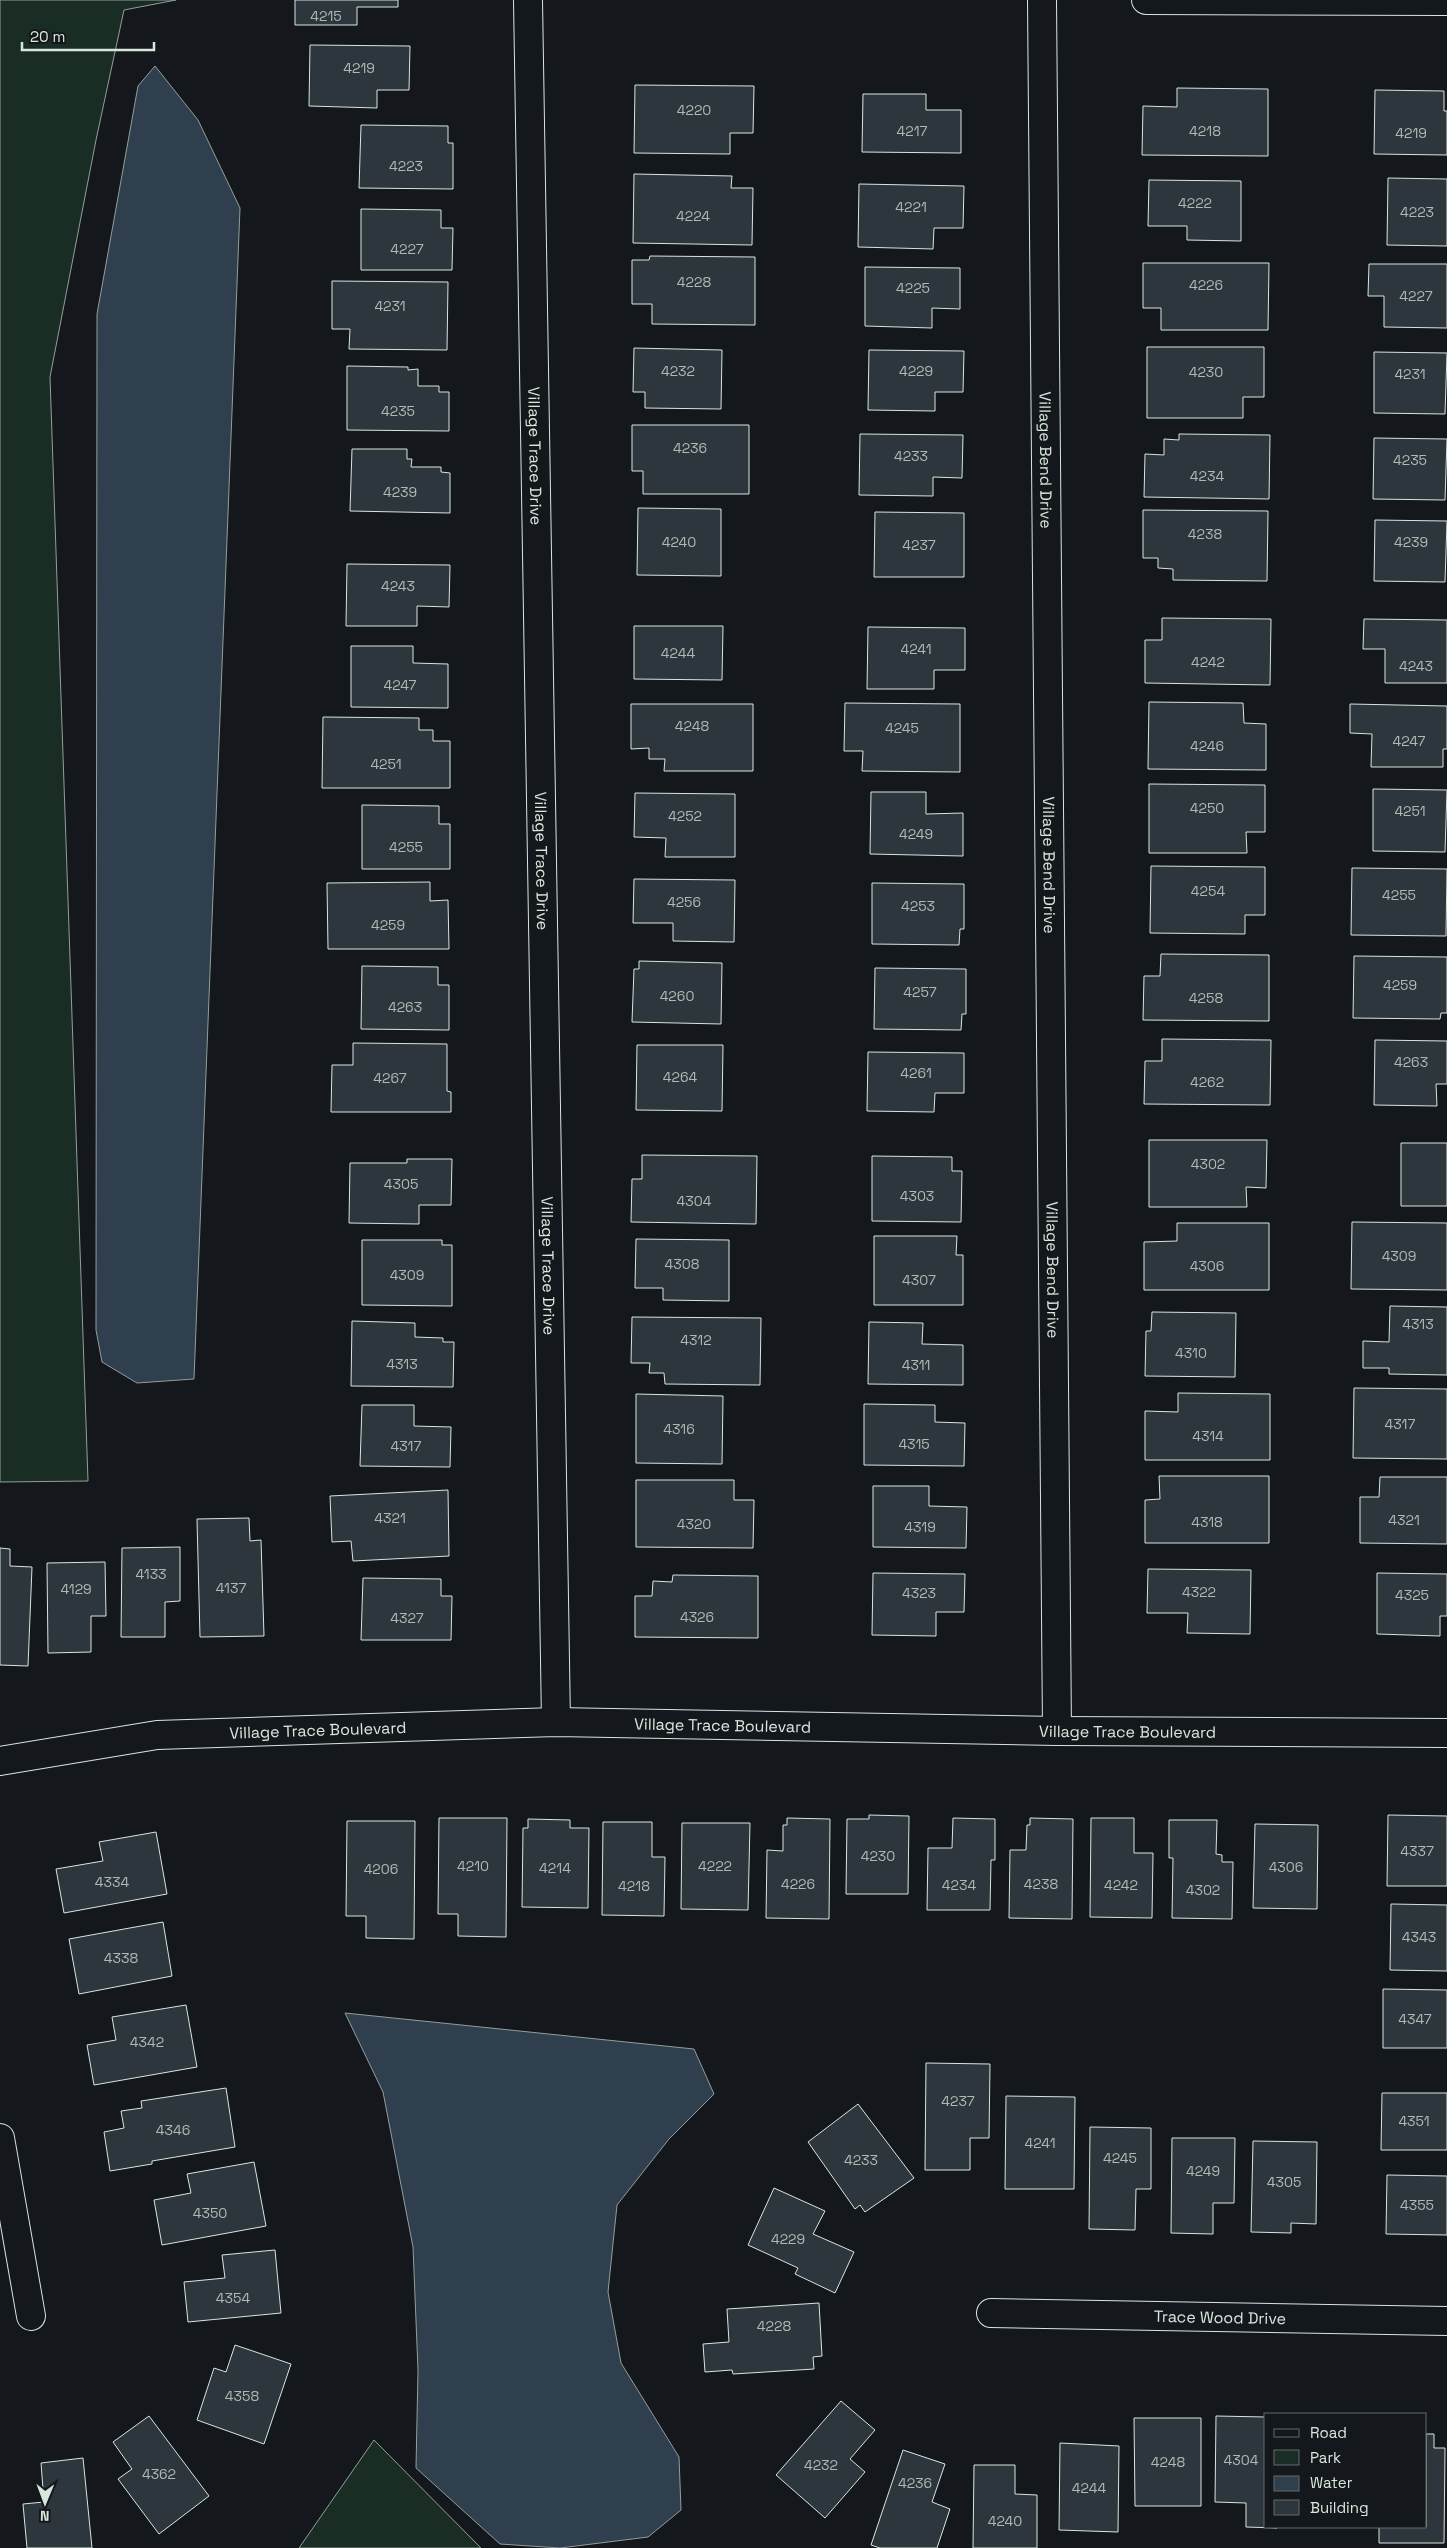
<svg xmlns="http://www.w3.org/2000/svg" width="1447" height="2548" viewBox="0 0 1447 2548" font-family="'Space Grotesk',sans-serif">
<style>
.green{fill:#1a2d24;stroke:#939e99}
.water{fill:#2f3f4d;stroke:#939e99}
.building{fill:#2c363c;stroke:#d8e6dc}
.lines{fill:none;stroke-linecap:round;stroke-linejoin:round}
.minor-casing{stroke:#d8e6dc;stroke-width:30}
.minor{stroke:#14181c;stroke-width:28}
.labels{text-anchor:middle;stroke-width:4;stroke-linejoin:round;paint-order:stroke}
.number-label{font-size:14px;fill:#adbab4}
.street-label{font-size:16px;fill:#d8e6dc;stroke:#14181c}
</style>
<rect width="100%" height="100%" fill="#14181c"/>
<path class="green" d="M 0,0 L 176,0 L 124,10 L 96,140 L 50,377 L 88,1481 L 0,1482 Z
M 374,2440 L 481,2548 L 299,2548 Z"/>
<path class="water" d="M 155,66 L 198,120 L 240,208 L 194,1379 L 137,1383 L 102,1362 L 96,1330 L 97,314 L 138,86 Z
M 345,2013 L 694,2049 L 714,2094 L 669,2139 L 617,2205 L 608,2292 L 621,2363 L 679,2457 L 681,2510 L 648,2537 L 560,2548 L 500,2544 L 416,2468 L 418,2370 L 413,2247 L 383,2092 Z"/>
<path class="building" d="M 295,0 L 398,0 L 398,7 L 357,7 L 357,25 L 295,25 Z
M 310,45 L 410,46 L 409,90 L 377,90 L 377,108 L 309,106 Z
M 635,85 L 754,86 L 753,133 L 730,133 L 730,154 L 634,153 Z
M 1177,88 L 1268,89 L 1268,156 L 1142,155 L 1143,106 L 1177,107 Z
M 1375,90 L 1444,91 L 1444,111 L 1447,111 L 1447,155 L 1374,154 Z
M 863,94 L 926,94 L 926,110 L 961,110 L 961,153 L 862,152 Z
M 361,125 L 448,126 L 448,143 L 453,143 L 453,189 L 359,188 Z
M 634,174 L 732,176 L 731,188 L 753,188 L 752,245 L 633,243 Z
M 1388,178 L 1447,179 L 1447,246 L 1387,245 Z
M 1149,180 L 1241,181 L 1241,241 L 1187,240 L 1187,226 L 1148,226 Z
M 859,184 L 964,186 L 963,228 L 934,228 L 933,249 L 858,247 Z
M 361,209 L 441,210 L 441,228 L 453,228 L 452,270 L 361,270 Z
M 650,256 L 755,257 L 755,325 L 652,324 L 652,304 L 632,304 L 632,260 L 649,260 Z
M 1143,263 L 1269,263 L 1268,330 L 1161,330 L 1161,308 L 1143,308 Z
M 1369,264 L 1447,264 L 1447,328 L 1384,327 L 1384,296 L 1368,296 Z
M 865,267 L 960,268 L 960,309 L 932,308 L 932,328 L 865,326 Z
M 332,281 L 448,282 L 447,350 L 349,349 L 350,329 L 332,329 Z
M 1147,347 L 1264,347 L 1264,397 L 1243,397 L 1243,418 L 1147,418 Z
M 634,348 L 722,350 L 721,409 L 645,408 L 645,392 L 633,392 Z
M 869,350 L 964,351 L 963,392 L 935,392 L 935,411 L 868,410 Z
M 1374,352 L 1447,353 L 1445,414 L 1374,413 Z
M 347,366 L 408,367 L 408,370 L 418,369 L 418,386 L 439,386 L 439,392 L 449,392 L 449,431 L 347,430 Z
M 632,425 L 749,425 L 749,494 L 643,494 L 643,471 L 632,471 Z
M 860,434 L 963,435 L 962,478 L 933,477 L 933,496 L 859,495 Z
M 1179,434 L 1270,435 L 1269,499 L 1144,497 L 1145,454 L 1164,455 L 1164,439 L 1179,440 Z
M 1374,438 L 1447,439 L 1445,500 L 1373,499 Z
M 352,449 L 407,449 L 407,459 L 412,459 L 411,467 L 441,467 L 441,472 L 450,473 L 450,513 L 350,511 Z
M 638,508 L 721,509 L 721,576 L 637,575 Z
M 1143,510 L 1268,511 L 1267,581 L 1173,580 L 1173,569 L 1158,568 L 1158,558 L 1143,558 Z
M 875,512 L 964,513 L 964,577 L 874,577 Z
M 1375,520 L 1447,521 L 1445,582 L 1374,581 Z
M 347,564 L 450,565 L 449,607 L 417,606 L 417,626 L 346,626 Z
M 1162,618 L 1271,619 L 1270,685 L 1145,683 L 1145,640 L 1162,640 Z
M 1364,619 L 1447,620 L 1447,683 L 1385,683 L 1385,649 L 1363,649 Z
M 634,626 L 723,626 L 722,680 L 634,679 Z
M 868,627 L 965,628 L 965,670 L 934,670 L 934,689 L 867,689 Z
M 351,646 L 413,646 L 413,663 L 448,664 L 448,708 L 351,707 Z
M 1149,702 L 1243,703 L 1244,723 L 1266,724 L 1266,770 L 1148,769 Z
M 845,703 L 960,704 L 960,772 L 862,771 L 863,751 L 844,751 Z
M 631,704 L 753,704 L 753,771 L 664,771 L 665,759 L 649,759 L 649,748 L 631,749 Z
M 1350,704 L 1447,706 L 1447,749 L 1443,749 L 1443,767 L 1371,767 L 1372,734 L 1350,733 Z
M 323,717 L 419,718 L 419,730 L 433,730 L 433,741 L 450,741 L 450,788 L 322,788 Z
M 1149,784 L 1265,785 L 1265,832 L 1246,832 L 1247,853 L 1149,853 Z
M 1373,789 L 1447,790 L 1445,852 L 1373,851 Z
M 871,792 L 926,792 L 926,814 L 963,813 L 963,856 L 870,854 Z
M 635,793 L 735,794 L 735,857 L 665,857 L 666,838 L 634,837 Z
M 362,805 L 439,806 L 439,824 L 450,824 L 450,869 L 362,869 Z
M 1151,866 L 1265,867 L 1265,915 L 1245,915 L 1245,934 L 1150,933 Z
M 1352,868 L 1447,869 L 1446,936 L 1351,935 Z
M 634,879 L 735,880 L 734,942 L 673,941 L 673,923 L 633,923 Z
M 430,882 L 430,901 L 448,900 L 449,949 L 328,949 L 327,883 Z
M 872,883 L 964,884 L 964,929 L 960,929 L 959,945 L 872,944 Z
M 1161,954 L 1269,955 L 1269,1021 L 1143,1020 L 1144,976 L 1160,976 Z
M 1354,956 L 1447,957 L 1447,1013 L 1441,1013 L 1440,1019 L 1353,1018 Z
M 639,961 L 722,963 L 721,1024 L 632,1022 L 634,969 L 639,969 Z
M 362,966 L 438,967 L 438,985 L 449,985 L 449,1030 L 361,1029 Z
M 875,968 L 966,969 L 966,1014 L 962,1014 L 961,1030 L 874,1029 Z
M 1162,1039 L 1271,1040 L 1270,1105 L 1144,1104 L 1145,1061 L 1162,1061 Z
M 1375,1040 L 1447,1041 L 1447,1084 L 1436,1084 L 1437,1106 L 1374,1105 Z
M 353,1043 L 447,1044 L 447,1091 L 451,1092 L 451,1112 L 331,1112 L 332,1065 L 353,1065 Z
M 637,1045 L 723,1045 L 722,1111 L 636,1110 Z
M 868,1052 L 964,1053 L 964,1093 L 935,1093 L 934,1112 L 867,1111 Z
M 1149,1140 L 1267,1140 L 1266,1188 L 1246,1187 L 1247,1207 L 1149,1207 Z
M 1401,1143 L 1447,1143 L 1447,1206 L 1401,1206 Z
M 642,1155 L 757,1156 L 756,1224 L 631,1222 L 632,1179 L 642,1179 Z
M 872,1156 L 952,1157 L 952,1171 L 962,1171 L 961,1222 L 872,1221 Z
M 407,1159 L 452,1159 L 451,1205 L 419,1205 L 419,1224 L 349,1223 L 350,1163 L 407,1163 Z
M 1352,1222 L 1447,1223 L 1447,1290 L 1351,1289 Z
M 1177,1223 L 1269,1223 L 1269,1290 L 1144,1290 L 1144,1242 L 1177,1241 Z
M 874,1236 L 957,1236 L 956,1255 L 963,1255 L 963,1305 L 874,1305 Z
M 636,1239 L 729,1240 L 729,1301 L 663,1300 L 663,1288 L 635,1288 Z
M 362,1240 L 442,1240 L 442,1245 L 452,1245 L 452,1306 L 362,1305 Z
M 1390,1306 L 1447,1307 L 1447,1375 L 1389,1374 L 1389,1368 L 1363,1368 L 1363,1341 L 1389,1342 Z
M 1152,1312 L 1236,1313 L 1235,1377 L 1145,1376 L 1146,1331 L 1151,1331 Z
M 632,1317 L 761,1318 L 760,1385 L 665,1384 L 664,1373 L 649,1373 L 650,1363 L 631,1363 Z
M 352,1321 L 415,1323 L 415,1337 L 443,1338 L 443,1342 L 454,1342 L 453,1387 L 351,1386 Z
M 869,1322 L 923,1323 L 922,1344 L 963,1345 L 963,1385 L 868,1384 Z
M 1354,1388 L 1447,1389 L 1447,1459 L 1353,1458 Z
M 1178,1393 L 1270,1394 L 1270,1460 L 1145,1460 L 1145,1411 L 1178,1412 Z
M 636,1394 L 723,1396 L 722,1464 L 636,1463 Z
M 864,1404 L 935,1405 L 935,1422 L 965,1423 L 964,1466 L 864,1465 Z
M 362,1405 L 414,1405 L 414,1426 L 451,1427 L 450,1467 L 360,1466 Z
M 1159,1476 L 1269,1476 L 1269,1543 L 1145,1543 L 1145,1500 L 1160,1499 Z
M 1380,1477 L 1447,1477 L 1447,1544 L 1360,1543 L 1360,1497 L 1379,1497 Z
M 636,1480 L 734,1480 L 734,1500 L 754,1500 L 753,1548 L 636,1547 Z
M 873,1486 L 929,1486 L 929,1506 L 967,1507 L 966,1548 L 873,1547 Z
M 448,1490 L 449,1556 L 353,1561 L 351,1541 L 332,1542 L 330,1496 Z
M 249,1518 L 250,1541 L 261,1540 L 264,1636 L 200,1637 L 197,1519 Z
M 180,1547 L 180,1601 L 165,1602 L 165,1637 L 121,1637 L 122,1548 Z
M 0,1548 L 10,1549 L 10,1566 L 32,1567 L 28,1666 L 0,1665 Z
M 105,1562 L 106,1616 L 91,1616 L 91,1652 L 48,1653 L 47,1563 Z
M 1148,1569 L 1251,1570 L 1250,1634 L 1187,1633 L 1188,1613 L 1147,1613 Z
M 873,1573 L 965,1574 L 964,1612 L 936,1612 L 936,1636 L 872,1635 Z
M 1377,1573 L 1447,1574 L 1447,1616 L 1440,1616 L 1440,1636 L 1377,1634 Z
M 673,1575 L 758,1576 L 758,1638 L 635,1637 L 635,1596 L 652,1596 L 653,1581 L 672,1582 Z
M 363,1578 L 441,1579 L 441,1596 L 452,1596 L 451,1640 L 361,1640 Z
M 869,1815 L 909,1816 L 908,1894 L 846,1894 L 847,1819 L 869,1819 Z
M 1388,1815 L 1447,1816 L 1447,1886 L 1387,1886 Z
M 439,1818 L 507,1818 L 506,1937 L 458,1936 L 458,1914 L 438,1914 Z
M 787,1818 L 830,1819 L 829,1919 L 766,1918 L 767,1850 L 783,1851 L 783,1825 L 787,1825 Z
M 953,1818 L 995,1819 L 995,1860 L 991,1860 L 990,1910 L 927,1910 L 928,1848 L 952,1848 Z
M 1030,1818 L 1073,1819 L 1072,1919 L 1009,1918 L 1010,1850 L 1026,1850 L 1027,1825 L 1030,1825 Z
M 1091,1818 L 1134,1818 L 1134,1853 L 1153,1853 L 1152,1918 L 1090,1917 Z
M 528,1819 L 570,1820 L 570,1828 L 589,1828 L 588,1908 L 522,1907 L 523,1828 L 528,1828 Z
M 1169,1820 L 1217,1820 L 1216,1854 L 1222,1855 L 1222,1862 L 1233,1862 L 1232,1919 L 1172,1918 L 1173,1858 L 1169,1858 Z
M 347,1821 L 415,1821 L 414,1939 L 366,1938 L 366,1916 L 346,1916 Z
M 603,1822 L 652,1822 L 652,1857 L 665,1857 L 664,1916 L 602,1915 Z
M 682,1823 L 750,1823 L 748,1910 L 681,1909 Z
M 1255,1824 L 1318,1825 L 1317,1909 L 1253,1908 Z
M 156,1832 L 167,1894 L 64,1913 L 56,1869 L 103,1861 L 99,1842 Z
M 1391,1904 L 1447,1905 L 1447,1971 L 1390,1970 Z
M 163,1922 L 172,1976 L 79,1994 L 69,1939 Z
M 1383,1989 L 1447,1990 L 1447,2048 L 1383,2048 Z
M 186,2005 L 197,2067 L 94,2085 L 87,2045 L 116,2040 L 112,2017 Z
M 926,2063 L 990,2064 L 989,2138 L 970,2138 L 970,2170 L 925,2170 Z
M 226,2088 L 235,2147 L 152,2161 L 152,2164 L 110,2171 L 104,2132 L 124,2128 L 121,2111 L 142,2108 L 141,2101 Z
M 1382,2093 L 1447,2093 L 1447,2150 L 1381,2150 Z
M 1006,2096 L 1075,2097 L 1074,2189 L 1005,2189 Z
M 858,2104 L 914,2178 L 865,2212 L 860,2205 L 855,2209 L 808,2142 Z
M 1090,2127 L 1151,2128 L 1151,2189 L 1136,2189 L 1135,2230 L 1089,2229 Z
M 1172,2138 L 1235,2138 L 1234,2203 L 1213,2203 L 1213,2234 L 1171,2233 Z
M 1253,2141 L 1317,2142 L 1316,2224 L 1291,2223 L 1291,2233 L 1251,2232 Z
M 254,2162 L 266,2226 L 162,2245 L 154,2200 L 191,2193 L 187,2174 Z
M 1387,2175 L 1447,2176 L 1447,2235 L 1386,2234 Z
M 774,2188 L 825,2211 L 813,2234 L 854,2252 L 835,2293 L 795,2274 L 798,2268 L 748,2245 Z
M 275,2250 L 281,2313 L 188,2322 L 184,2282 L 225,2278 L 222,2255 Z
M 819,2303 L 822,2356 L 813,2357 L 814,2369 L 733,2374 L 732,2370 L 705,2372 L 703,2344 L 729,2342 L 727,2309 Z
M 235,2345 L 291,2364 L 264,2444 L 197,2420 L 214,2368 L 226,2372 Z
M 841,2401 L 875,2430 L 850,2459 L 865,2472 L 825,2518 L 776,2475 Z
M 149,2416 L 209,2496 L 159,2534 L 118,2479 L 132,2469 L 113,2442 Z
M 1216,2416 L 1266,2417 L 1266,2527 L 1277,2528 L 1246,2527 L 1246,2503 L 1215,2502 Z
M 1134,2418 L 1201,2418 L 1201,2506 L 1135,2506 Z
M 1426,2434 L 1434,2434 L 1434,2448 L 1445,2448 L 1444,2543 L 1379,2543 L 1379,2527 L 1426,2527 Z
M 1060,2443 L 1119,2446 L 1118,2532 L 1059,2530 Z
M 903,2450 L 945,2464 L 932,2502 L 950,2509 L 937,2548 L 880,2548 L 871,2545 Z
M 83,2458 L 92,2548 L 27,2548 L 23,2504 L 44,2502 L 41,2463 Z
M 974,2465 L 1015,2465 L 1015,2494 L 1037,2495 L 1037,2548 L 973,2548 Z"/>
<g class="lines">
<defs>
<g id="minor">
<path id="s1" d="M 528,0 L 556,1722"/>
<path id="s2" d="M 1042,0 L 1057,1731"/>
<path d="M 1146,0 L 1447,1"/>
<path id="s3" d="M 0,1761 L 157,1735 L 556,1722 L 1057,1731 L 1447,1733"/>
<path d="M 0,2138 L 31,2316"/>
<path id="s4" d="M 991,2313 L 1447,2321"/>
</g>
</defs>
<use href="#minor" class="minor-casing"/>
<use href="#minor" class="minor"/>
</g>
<g class="labels">
<g class="number-label">
<text x="326" y="21">4215</text>
<text x="359" y="73">4219</text>
<text x="694" y="115">4220</text>
<text x="912" y="136">4217</text>
<text x="1205" y="136">4218</text>
<text x="1411" y="138">4219</text>
<text x="406" y="171">4223</text>
<text x="1195" y="208">4222</text>
<text x="911" y="212">4221</text>
<text x="1417" y="217">4223</text>
<text x="693" y="221">4224</text>
<text x="407" y="254">4227</text>
<text x="694" y="287">4228</text>
<text x="1206" y="290">4226</text>
<text x="913" y="293">4225</text>
<text x="1416" y="301">4227</text>
<text x="390" y="311">4231</text>
<text x="678" y="376">4232</text>
<text x="916" y="376">4229</text>
<text x="1206" y="377">4230</text>
<text x="1410" y="379">4231</text>
<text x="398" y="416">4235</text>
<text x="690" y="453">4236</text>
<text x="911" y="461">4233</text>
<text x="1410" y="465">4235</text>
<text x="1207" y="481">4234</text>
<text x="400" y="497">4239</text>
<text x="1205" y="539">4238</text>
<text x="679" y="547">4240</text>
<text x="1411" y="547">4239</text>
<text x="919" y="550">4237</text>
<text x="398" y="591">4243</text>
<text x="916" y="654">4241</text>
<text x="678" y="658">4244</text>
<text x="1208" y="667">4242</text>
<text x="1416" y="671">4243</text>
<text x="400" y="690">4247</text>
<text x="692" y="731">4248</text>
<text x="902" y="733">4245</text>
<text x="1409" y="746">4247</text>
<text x="1207" y="751">4246</text>
<text x="386" y="769">4251</text>
<text x="1207" y="813">4250</text>
<text x="1410" y="816">4251</text>
<text x="685" y="821">4252</text>
<text x="916" y="839">4249</text>
<text x="406" y="852">4255</text>
<text x="1208" y="896">4254</text>
<text x="1399" y="900">4255</text>
<text x="684" y="907">4256</text>
<text x="918" y="911">4253</text>
<text x="388" y="930">4259</text>
<text x="1400" y="990">4259</text>
<text x="920" y="997">4257</text>
<text x="677" y="1001">4260</text>
<text x="1206" y="1003">4258</text>
<text x="405" y="1012">4263</text>
<text x="1411" y="1067">4263</text>
<text x="916" y="1078">4261</text>
<text x="680" y="1082">4264</text>
<text x="390" y="1083">4267</text>
<text x="1207" y="1087">4262</text>
<text x="1208" y="1169">4302</text>
<text x="401" y="1189">4305</text>
<text x="917" y="1201">4303</text>
<text x="694" y="1206">4304</text>
<text x="1399" y="1261">4309</text>
<text x="682" y="1269">4308</text>
<text x="1207" y="1271">4306</text>
<text x="407" y="1280">4309</text>
<text x="919" y="1285">4307</text>
<text x="1418" y="1329">4313</text>
<text x="696" y="1345">4312</text>
<text x="1191" y="1358">4310</text>
<text x="402" y="1369">4313</text>
<text x="916" y="1370">4311</text>
<text x="1400" y="1429">4317</text>
<text x="679" y="1434">4316</text>
<text x="1208" y="1441">4314</text>
<text x="914" y="1449">4315</text>
<text x="406" y="1451">4317</text>
<text x="390" y="1523">4321</text>
<text x="1404" y="1525">4321</text>
<text x="1207" y="1527">4318</text>
<text x="694" y="1529">4320</text>
<text x="920" y="1532">4319</text>
<text x="151" y="1579">4133</text>
<text x="231" y="1593">4137</text>
<text x="76" y="1594">4129</text>
<text x="1199" y="1597">4322</text>
<text x="919" y="1598">4323</text>
<text x="1412" y="1600">4325</text>
<text x="697" y="1622">4326</text>
<text x="407" y="1623">4327</text>
<text x="1417" y="1856">4337</text>
<text x="878" y="1861">4230</text>
<text x="473" y="1871">4210</text>
<text x="715" y="1871">4222</text>
<text x="1286" y="1872">4306</text>
<text x="555" y="1873">4214</text>
<text x="381" y="1874">4206</text>
<text x="112" y="1887">4334</text>
<text x="798" y="1889">4226</text>
<text x="1041" y="1889">4238</text>
<text x="959" y="1890">4234</text>
<text x="1121" y="1890">4242</text>
<text x="634" y="1891">4218</text>
<text x="1203" y="1895">4302</text>
<text x="1419" y="1942">4343</text>
<text x="121" y="1963">4338</text>
<text x="1415" y="2024">4347</text>
<text x="147" y="2047">4342</text>
<text x="958" y="2106">4237</text>
<text x="1414" y="2126">4351</text>
<text x="173" y="2135">4346</text>
<text x="1040" y="2148">4241</text>
<text x="1120" y="2163">4245</text>
<text x="861" y="2165">4233</text>
<text x="1203" y="2176">4249</text>
<text x="1284" y="2187">4305</text>
<text x="1417" y="2210">4355</text>
<text x="210" y="2218">4350</text>
<text x="788" y="2244">4229</text>
<text x="233" y="2303">4354</text>
<text x="774" y="2331">4228</text>
<text x="242" y="2401">4358</text>
<text x="1241" y="2465">4304</text>
<text x="1168" y="2467">4248</text>
<text x="821" y="2470">4232</text>
<text x="159" y="2479">4362</text>
<text x="915" y="2488">4236</text>
<text x="1089" y="2493">4244</text>
<text x="1005" y="2526">4240</text>
</g>
<g class="street-label">
<text dy="6" stroke="none"><textPath href="#s1" startOffset="456">Village Trace Drive</textPath></text>
<text dy="6" stroke="none"><textPath href="#s2" startOffset="460">Village Bend Drive</textPath></text>
<text dy="6" stroke="none"><textPath href="#s1" startOffset="861">Village Trace Drive</textPath></text>
<text dy="6" stroke="none"><textPath href="#s2" startOffset="865">Village Bend Drive</textPath></text>
<text dy="6" stroke="none"><textPath href="#s1" startOffset="1266">Village Trace Drive</textPath></text>
<text dy="6" stroke="none"><textPath href="#s2" startOffset="1270">Village Bend Drive</textPath></text>
<text dy="6" stroke="none"><textPath href="#s3" startOffset="725">Village Trace Boulevard</textPath></text>
<text dy="6" stroke="none"><textPath href="#s3" startOffset="320">Village Trace Boulevard</textPath></text>
<text dy="6" stroke="none"><textPath href="#s3" startOffset="1130">Village Trace Boulevard</textPath></text>
<text dy="6" stroke="none"><textPath href="#s4" startOffset="229">Trace Wood Drive</textPath></text>
</g>
</g>
<rect x="1264" y="2413" width="162" height="115" fill="#14181c" stroke="#626a69"/>
<rect x="1274" y="2429" width="25" height="8" fill="#14181c" stroke="#626a69"/>
<text x="1310" y="2438" font-size="15" fill="#d8e6dc">Road</text>
<rect x="1274" y="2450" width="25" height="15" fill="#1a2d24" stroke="#626a69"/>
<text x="1310" y="2463" font-size="15" fill="#d8e6dc">Park</text>
<rect x="1274" y="2476" width="25" height="15" fill="#2f3f4d" stroke="#626a69"/>
<text x="1310" y="2488" font-size="15" fill="#d8e6dc">Water</text>
<rect x="1274" y="2500" width="25" height="15" fill="#2c363c" stroke="#626a69"/>
<text x="1310" y="2513" font-size="15" fill="#d8e6dc">Building</text>
<g transform="translate(45 2503) rotate(181)" stroke="#14181c" stroke-width="4" paint-order="stroke">
<path d="M0-4L9 19L0 12L-9 19Z" fill="#d8e6dc"/>
<text y="-8" font-size="14" font-weight="bold" text-anchor="middle" fill="#d8e6dc">N</text>
</g>
<path d="M22 42v8h132v-8" fill="none" stroke="#d8e6dc" stroke-width="2.5"/>
<text x="30" y="42" font-size="15" fill="#d8e6dc" stroke="#14181c" stroke-width="4" paint-order="stroke">20 m</text>
</svg>
